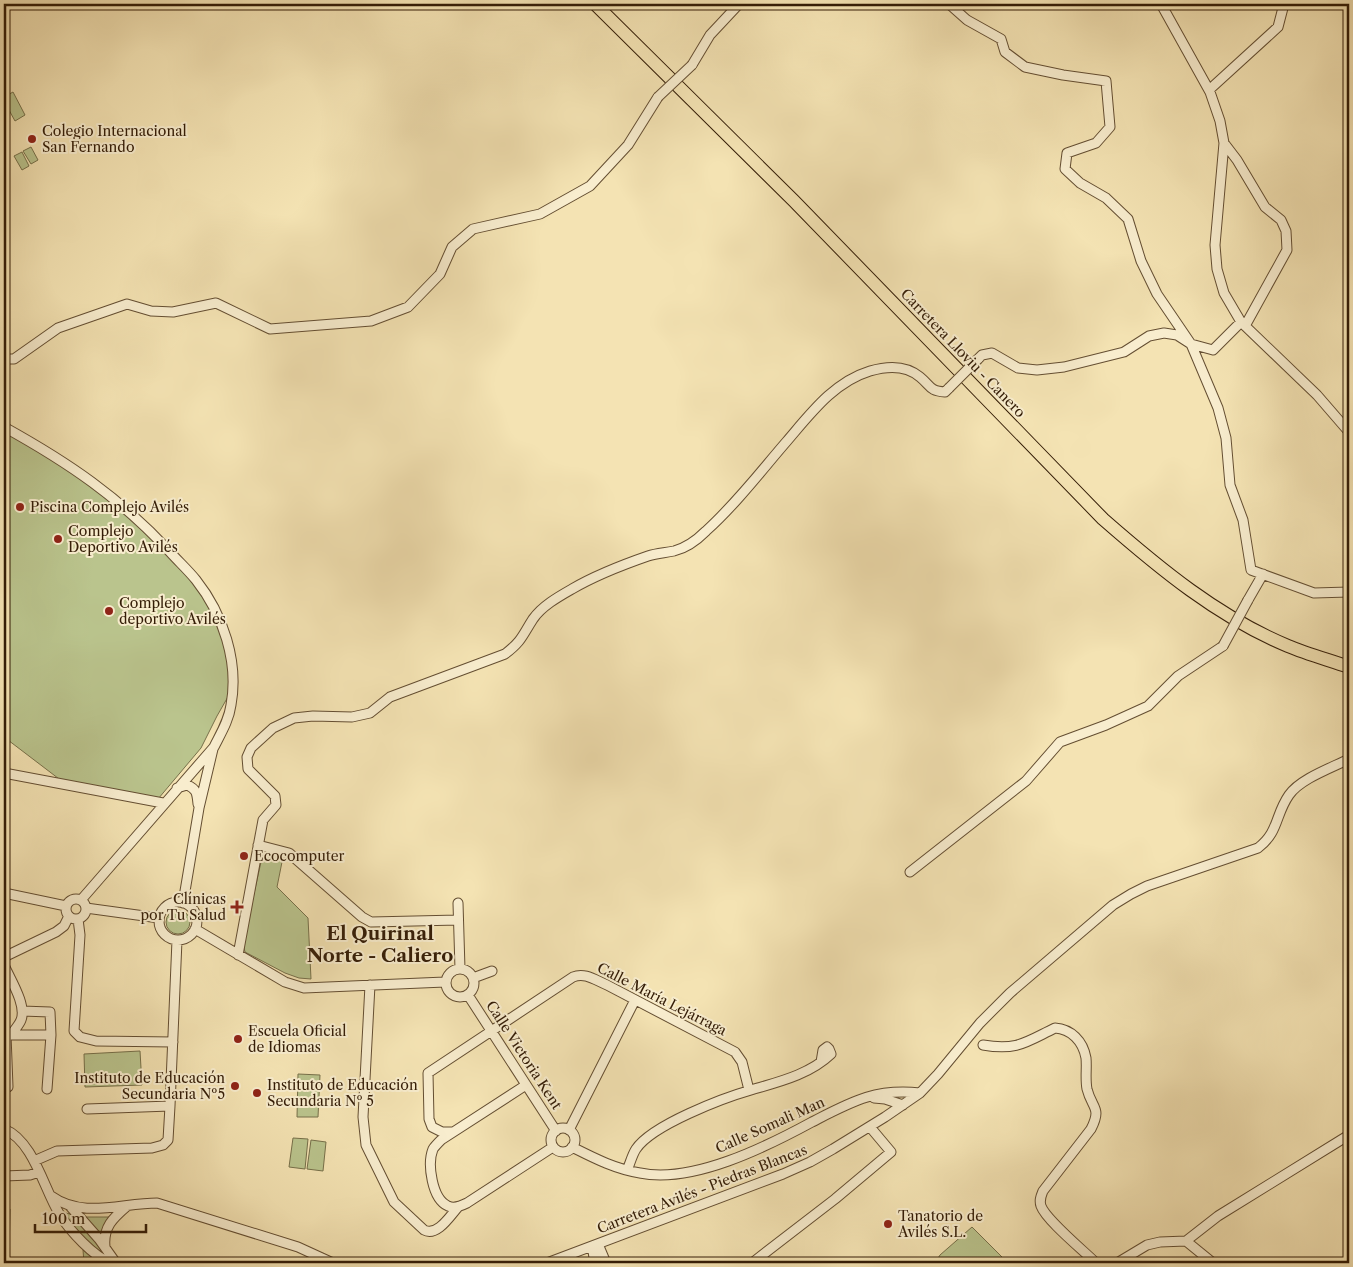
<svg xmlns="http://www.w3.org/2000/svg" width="1353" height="1267" viewBox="0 0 1353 1267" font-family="'Libre Caslon Text',serif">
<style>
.green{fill:#bac48d;stroke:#77704a}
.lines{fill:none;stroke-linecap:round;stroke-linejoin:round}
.minor-casing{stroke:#644e32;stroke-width:11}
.highway-casing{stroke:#341d07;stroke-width:14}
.minor{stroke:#f8edce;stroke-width:9}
.highway{stroke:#f4e3b3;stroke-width:12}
.minor-bridge-casing{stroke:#644e32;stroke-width:11;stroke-linecap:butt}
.minor-bridge{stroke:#f8edce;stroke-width:9}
.poi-dot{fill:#8f2418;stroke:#f8edce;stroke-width:2}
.labels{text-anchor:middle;stroke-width:4;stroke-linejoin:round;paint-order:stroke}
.poi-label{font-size:14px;fill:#341d07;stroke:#f8edce;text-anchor:start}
.street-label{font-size:14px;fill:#341d07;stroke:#f8edce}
.district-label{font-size:19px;font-weight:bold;fill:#341d07;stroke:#f8edce}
</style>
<rect width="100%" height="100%" fill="#f4e3b3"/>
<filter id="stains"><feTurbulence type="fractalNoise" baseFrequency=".004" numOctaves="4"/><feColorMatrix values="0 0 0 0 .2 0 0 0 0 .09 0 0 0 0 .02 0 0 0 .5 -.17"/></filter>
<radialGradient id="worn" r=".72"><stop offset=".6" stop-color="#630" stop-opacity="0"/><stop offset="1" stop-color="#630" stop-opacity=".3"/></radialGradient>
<path class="green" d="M 13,92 L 25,115 L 15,121 L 4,101 L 4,97 Z
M 31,147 L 38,160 L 31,164 L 23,151 Z
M 22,152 L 29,166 L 22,170 L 14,156 Z
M 4,432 L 90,479 L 196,581 L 221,622 L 233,688 L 217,716 L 201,748 L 158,799 L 67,785 L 4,737 Z
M 263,853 L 283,857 L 277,887 L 308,918 L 311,979 L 299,978 L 285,973 L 245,952 L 243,943 Z
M166 922a12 12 0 1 1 24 0a12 12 0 1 1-24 0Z
M 140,1051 L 142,1085 L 85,1087 L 84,1054 Z
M 298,1074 L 320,1075 L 318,1117 L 297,1117 Z
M 293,1138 L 308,1139 L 305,1169 L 289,1167 Z
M 311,1140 L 326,1142 L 323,1171 L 307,1169 Z
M 4,1209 L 10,1209 L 9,1256 L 4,1256 Z
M 61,1212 L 75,1215 L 89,1230 L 111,1261 L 83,1238 Z
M 84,1217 L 111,1217 L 103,1239 Z
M 972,1227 L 1004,1259 L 998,1263 L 935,1263 L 940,1255 Z
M 83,1250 L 104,1263 L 84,1263 Z"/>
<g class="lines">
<defs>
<path id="minor" d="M 949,4 L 967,20 L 1001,39 L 1005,52 L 1025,67 L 1063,75 L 1106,81 L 1110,127 L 1096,143 L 1067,153 L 1065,169 L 1080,183 L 1106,198 L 1128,219 L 1141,261 L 1157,294 L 1191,344 L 1218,408 L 1226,438 L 1230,485 L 1243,520 L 1251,570 L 1314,593 L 1349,592
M 1161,4 L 1210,92 L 1220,121 L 1224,143 L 1215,245 L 1217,269 L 1224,293 L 1241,322 L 1317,395 L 1349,432
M 692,65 L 710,35 L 739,4
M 1209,90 L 1278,27 L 1284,4
M 1224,143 L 1237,160 L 1265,207 L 1281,220 L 1286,231 L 1287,250 L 1245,326
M 4,359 L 14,359 L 58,328 L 127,304 L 151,311 L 173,312 L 216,303 L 270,329 L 371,321 L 408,307 L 440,274 L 452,247 L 473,229 L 540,214 L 590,186 L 628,145 L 658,97
M 978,359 L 982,355 L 992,353 L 1018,368 L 1037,370 L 1064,367 L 1124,352 L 1149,336 L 1164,333 L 1177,335 L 1191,344 L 1213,350 L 1241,322
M 4,427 C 69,463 119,497 170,552 C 179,562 188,570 196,580 C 223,614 239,662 231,705 C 229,720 221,733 214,747 L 81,900
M 1248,600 L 1263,574
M 4,773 L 163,803
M 177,788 L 187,785 C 197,789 197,794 198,804
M 258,845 L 289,853 L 362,917 L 371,922 L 458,920
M 910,872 L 1026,781 L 1060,742 L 1106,725 L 1148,706 L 1178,676 L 1223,646
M 4,893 L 66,906
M66 909a10 10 0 1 1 20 0a10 10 0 1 1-20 0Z
M159 921a19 19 0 1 1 38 0a19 19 0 1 1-38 0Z
M 183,903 L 199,808 L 213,749
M 458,903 L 460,969
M 86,908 L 159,918
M 78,919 L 80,935 L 74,1031 L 80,1037 L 96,1041 L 173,1042
M 195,929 L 285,982 L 304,988 L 445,982
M 238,955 L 263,820 L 276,805 L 275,796 L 248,769 L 247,757 L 251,748 L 273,728 L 294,718 L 313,716 L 352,717 L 370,713 L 390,697 L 505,654 C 522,641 522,636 533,619 C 542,606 558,597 572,589 C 596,575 622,565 648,556 C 657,553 665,553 674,551 C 686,548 697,540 706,531 C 736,504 761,471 787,441 C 811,413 834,382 870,371 C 887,366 906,365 920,377 C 931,386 929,391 945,392 L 949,388
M 4,957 L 56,932 L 64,926 L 69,916
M 4,965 C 10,979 27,1005 21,1020 C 19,1025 15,1029 12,1034
M446 983a14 14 0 1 1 28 0a14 14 0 1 1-28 0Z
M 473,978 L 492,971
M 370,985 L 363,1117 L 366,1145 L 394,1202 L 424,1230 C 437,1237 450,1216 458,1207
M 468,995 L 556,1131
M 4,1032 L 6,1035 L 51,1035 L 50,1012 L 22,1011
M 4,1035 L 6,1035 L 8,1087
M 983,1045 C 1017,1051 1026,1042 1055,1028 C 1071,1029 1083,1041 1086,1058 C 1087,1068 1085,1079 1087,1089 C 1092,1109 1102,1107 1091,1129 L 1043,1191 C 1041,1196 1039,1200 1041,1206 C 1046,1220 1084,1251 1096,1263
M 526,1085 L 441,1140 C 438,1143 435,1146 433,1149 C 427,1164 432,1199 448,1206 C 454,1209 461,1206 467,1203 L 553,1147
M 47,1089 L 51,1035
M 874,1098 L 885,1099 L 903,1105
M 87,1109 L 170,1106 L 177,940
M551 1140a12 12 0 1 1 24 0a12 12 0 1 1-24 0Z
M 4,1129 C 34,1141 44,1190 60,1215 C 70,1231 94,1257 111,1263
M 569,1130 L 635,1000
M 453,1132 L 442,1132 L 432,1127 L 429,1119 L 428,1073 L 573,977 C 585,972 595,980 607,985 L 735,1052 L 742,1062 L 749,1090
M 572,1147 C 594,1158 615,1169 640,1173 C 692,1184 766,1147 812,1122 C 851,1102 875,1088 920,1093
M 34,1161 L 57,1151 L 152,1148 L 163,1145 L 168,1140 L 170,1106
M 627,1170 C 630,1164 632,1155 636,1149 C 652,1125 723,1098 751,1090 C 778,1082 809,1075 831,1054 L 829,1049 L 827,1047 L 823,1050 L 821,1062
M 4,1176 L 30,1175 L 39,1172
M 51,1196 C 83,1219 121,1203 157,1203 L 298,1247 L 333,1263
M 69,1205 L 99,1239 L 116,1263
M 1186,1241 L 1213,1263
M 598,1244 L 606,1263
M 592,1246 L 595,1263
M 105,1247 C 103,1227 113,1218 127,1206
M 547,1263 L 783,1174 L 810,1162 L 833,1149 L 885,1117 L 920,1093 L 938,1074 L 980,1023 L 1010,993 L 1113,905 L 1131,894 L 1147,886 L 1258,848 C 1279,832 1275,815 1289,795 C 1300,779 1331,768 1349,759
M 752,1263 L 835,1199 L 891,1152 L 870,1127
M 1117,1263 L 1147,1245 L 1160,1242 L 1186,1241 L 1218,1216 L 1349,1135"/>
<path id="highway" d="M 595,4 L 794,201 L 1103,519 C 1159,568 1218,617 1288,646 C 1307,654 1329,660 1349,667"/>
</defs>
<use href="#minor" class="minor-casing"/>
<use href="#highway" class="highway-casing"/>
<use href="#minor" class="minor"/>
<use href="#highway" class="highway"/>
<defs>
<path id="minor-bridge" d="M 658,97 L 692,65
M 949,388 L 978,359
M 1223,646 L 1248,600"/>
</defs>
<use href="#minor-bridge" class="minor-bridge-casing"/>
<use href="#minor-bridge" class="minor-bridge"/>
</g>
<g class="poi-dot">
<circle cx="32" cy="139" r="5"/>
<circle cx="20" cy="507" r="5"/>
<circle cx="58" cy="539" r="5"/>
<circle cx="109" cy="611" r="5"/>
<circle cx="244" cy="856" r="5"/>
<path d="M234.5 899.5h5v5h5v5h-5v5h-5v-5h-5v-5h5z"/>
<circle cx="238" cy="1039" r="5"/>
<circle cx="235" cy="1086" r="5"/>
<circle cx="257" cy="1093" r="5"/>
<circle cx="888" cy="1224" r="5"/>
</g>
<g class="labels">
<g class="poi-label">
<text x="42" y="136">Colegio Internacional<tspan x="42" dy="16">San Fernando</tspan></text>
<text x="30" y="512">Piscina Complejo Avilés</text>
<text x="68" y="536">Complejo<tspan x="68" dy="16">Deportivo Avilés</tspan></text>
<text x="119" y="608">Complejo<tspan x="119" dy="16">deportivo Avilés</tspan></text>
<text x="254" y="861">Ecocomputer</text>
<text x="226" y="904" text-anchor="end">Clínicas<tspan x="226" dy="16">por Tu Salud</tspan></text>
<text x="248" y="1036">Escuela Oficial<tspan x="248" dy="16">de Idiomas</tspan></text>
<text x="225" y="1083" text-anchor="end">Instituto de Educación<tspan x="225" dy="16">Secundaria Nº5</tspan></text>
<text x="267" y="1090">Instituto de Educación<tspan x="267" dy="16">Secundaria Nº 5</tspan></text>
<text x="898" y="1221">Tanatorio de<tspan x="898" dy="16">Avilés S.L.</tspan></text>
</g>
<g class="street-label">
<text transform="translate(963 353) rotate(46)" y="5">Carretera Lloviu - Canero</text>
<text transform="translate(662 999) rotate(27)" y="5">Calle María Lejárraga</text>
<text transform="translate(524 1055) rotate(57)" y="5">Calle Victoria Kent</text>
<text transform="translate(770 1125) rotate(-24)" y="5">Calle Somali Man</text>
<text transform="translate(702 1189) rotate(-21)" y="5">Carretera Avilés - Piedras Blancas</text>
</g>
<g class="district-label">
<text x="380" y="940">El Quirinal<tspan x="380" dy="22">Norte - Caliero</tspan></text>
</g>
</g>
<rect width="1353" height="1267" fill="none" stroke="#f4e3b3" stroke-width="20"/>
<rect x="5" y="5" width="1343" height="1257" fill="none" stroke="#341d07" stroke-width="2.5"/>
<rect x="10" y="10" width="1333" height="1247" fill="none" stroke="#341d07"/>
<path d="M35 1224v8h111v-8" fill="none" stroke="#341d07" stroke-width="2.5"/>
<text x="42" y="1224" font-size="15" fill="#341d07" stroke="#f8edce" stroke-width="4" paint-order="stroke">100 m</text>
<rect width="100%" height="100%" filter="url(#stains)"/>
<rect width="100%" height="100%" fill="url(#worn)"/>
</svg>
